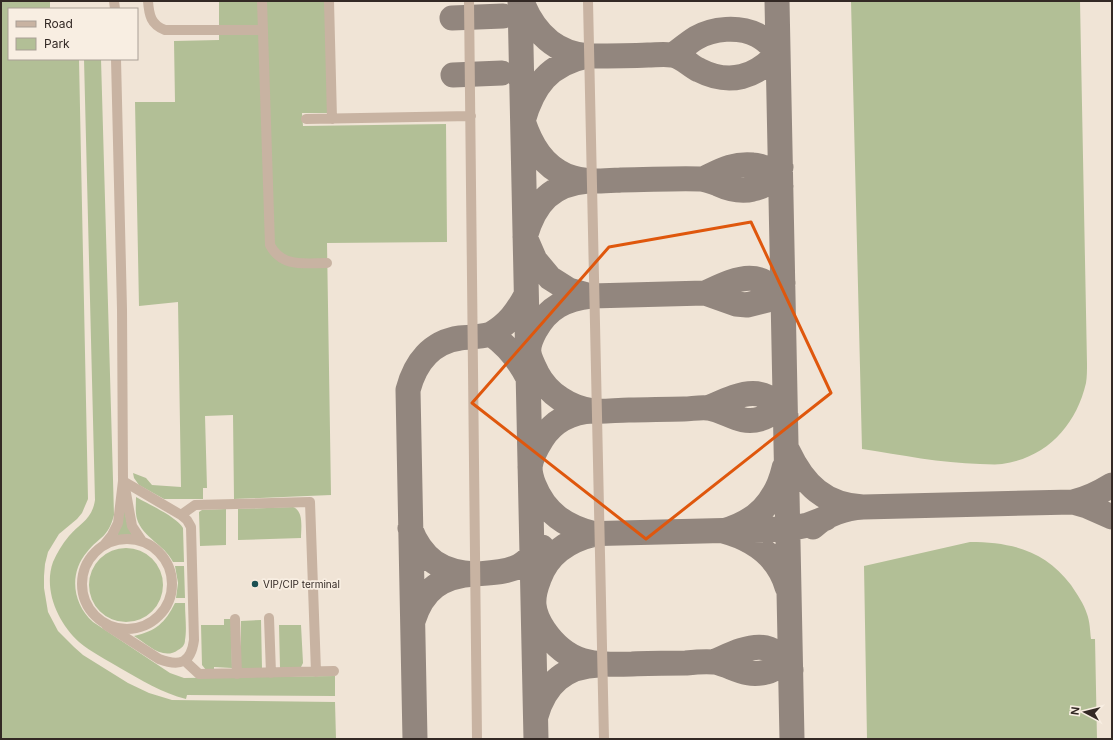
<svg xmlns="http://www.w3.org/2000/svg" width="1113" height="740" viewBox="0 0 1113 740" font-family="Inter,sans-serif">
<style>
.green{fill:#b2bf96}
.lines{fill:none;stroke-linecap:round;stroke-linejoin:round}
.taxiway{stroke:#92867e;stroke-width:25}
.minor{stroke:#c8b3a2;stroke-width:10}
.marked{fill:none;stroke:#df570d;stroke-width:3;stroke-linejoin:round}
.poi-dot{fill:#1b5053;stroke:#f8eee2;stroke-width:1.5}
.labels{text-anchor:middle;stroke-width:3.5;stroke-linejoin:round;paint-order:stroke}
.poi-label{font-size:10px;fill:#332925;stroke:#f8eee2;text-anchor:start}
</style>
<rect width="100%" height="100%" fill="#f0e4d6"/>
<path class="green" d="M 1,1 L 50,1 L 50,9 L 9,9 L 9,59 L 79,59 L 88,499 L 82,513 L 77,519 L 59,534 L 48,552 L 45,564 L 44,576 L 44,588 L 48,612 L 58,631 L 74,647 L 83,655 L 128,683 L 149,693 L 172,700 L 335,702 L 336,739 L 1,739 Z
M 219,1 L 326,1 L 328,113 L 302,113 L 303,126 L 446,124 L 447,242 L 327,243 L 331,495 L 234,499 L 233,415 L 205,416 L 207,488 L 203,488 L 203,499 L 164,499 L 139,485 L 134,478 L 133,473 L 146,478 L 152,485 L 181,487 L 178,302 L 139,306 L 135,102 L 175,102 L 174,41 L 219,40 Z
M 851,1 L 1080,1 L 1087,364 C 1087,370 1087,377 1086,383 C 1076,426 1046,458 1002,464 C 995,465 987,464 980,464 C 941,463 901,455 862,449 Z
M 84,59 L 101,59 L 114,515 C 108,538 100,536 87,552 C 69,573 72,603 93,622 L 170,673 L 184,678 L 335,676 L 335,696 L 187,695 L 186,699 C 162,693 141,680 120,668 C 107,660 91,652 79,642 C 58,623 43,590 53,562 C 57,553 62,544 69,536 C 80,523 92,520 95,500 Z
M 136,497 C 148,504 177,517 183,528 L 184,562 L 173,562 C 164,544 143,538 137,519 C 135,512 136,504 136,497 Z
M 293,507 C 304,511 301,528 301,538 L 238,540 L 238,509 Z
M 124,508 L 128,527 L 133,536 L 117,536 Z
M 226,509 L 226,545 L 200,546 L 199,512 L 202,510 Z
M 970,542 C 1012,542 1045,551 1071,585 C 1077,594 1084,604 1087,614 C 1090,622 1090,631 1091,639 L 1095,639 L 1097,739 L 867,739 L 864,566 Z
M89 585a37 37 0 1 1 74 0a37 37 0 1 1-74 0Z
M 175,566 L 184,566 L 185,598 L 176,598 L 178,583 Z
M 175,603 L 185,603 C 185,615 187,629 185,640 C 185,645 182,648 178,650 C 163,661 147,644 134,636 C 156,631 165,623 175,603 Z
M 224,619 L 231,619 L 232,668 L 214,667 L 214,671 L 206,670 L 202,665 L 201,625 L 224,625 Z
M 261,620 L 262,669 L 241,670 L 241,621 Z
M 279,625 L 301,625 L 303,663 L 301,667 L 280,668 Z"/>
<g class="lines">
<path class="taxiway" d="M 520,1 L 536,739
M 777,1 L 792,739
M 522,2 C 534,32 556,54 589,56 C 609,56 628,56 648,55 C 655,55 664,54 672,55 C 682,56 690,66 699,70 C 730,86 756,77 778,53 C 772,46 765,39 757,35 C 739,26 713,28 696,38 C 688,43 681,49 673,55
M 452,18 L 503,16
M 587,56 C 549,64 533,86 523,121 C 531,145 543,166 567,176 C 585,183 603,181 621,180 C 648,180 674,178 700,179 C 706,179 712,182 718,184 C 729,189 741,192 753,189 C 766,187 774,178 781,167
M 453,75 L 502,73
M 703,179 C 720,171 733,163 753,165 C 757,165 764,167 767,169 C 773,174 777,180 781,186
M 588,181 C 552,184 535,202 525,237 L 535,260 L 550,278 L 569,290 L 591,296 L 705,293 L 736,304 L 747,305 L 767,300 L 777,293 L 783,283
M 705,293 C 736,279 761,265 783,301
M 526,295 C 517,312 508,324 491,334 C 508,346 519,360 528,378
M 591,296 C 566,299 548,307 535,331 C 525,350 528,355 537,373 C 548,394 570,408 593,411 C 604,412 617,410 629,410 C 647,410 665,409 684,409 C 691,409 700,407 708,408 C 727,411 740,425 760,419 C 772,415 779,408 785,398
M 708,408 C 738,395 764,380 786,416
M 593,411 C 571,412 554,420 542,439 C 537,447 531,458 530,467 C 530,472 532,480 534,485 C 545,513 566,527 595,534
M 788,451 C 804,485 825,505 863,507 C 846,508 826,514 813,527
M 784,468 C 776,502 756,522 723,531 C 753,539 778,556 787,587
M 1112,485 C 1099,493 1087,499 1073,502 L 1087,506 L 1112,517
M 863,507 L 1073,502
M 410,528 C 422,560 442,572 475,574 C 442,576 423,589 413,621
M 579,534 L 788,529 L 808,525 L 826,518
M 595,534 C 569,540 548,553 539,579 C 531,599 532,612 544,630 C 568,665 593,665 632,664 C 650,663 668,663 686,663 C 695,662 705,661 714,662 C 732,665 745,678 766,672 C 778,669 784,662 790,652
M 475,574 C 489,573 506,573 519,566 C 528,561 534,553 542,547
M 713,662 C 744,649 770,633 791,670
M 536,716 C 545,684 565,666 599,665
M 415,739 L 408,390 C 415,363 431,342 460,338 C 470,337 480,337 491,334"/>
<path class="minor" d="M 114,1 L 115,9
M 148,1 C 149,15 151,25 165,30 L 263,30
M 262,1 L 270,245 C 282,268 305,263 327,263
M 329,1 L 332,119
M 469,1 L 477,739
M 588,1 L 604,739
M 306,119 L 471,116
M 126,493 L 132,526 L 142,541
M 181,515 L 195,505 L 310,502 L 316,672
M82 584a45 45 0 1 1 90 0a45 45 0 1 1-90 0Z
M 104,545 L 112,535 L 118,523 L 123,481 L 122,309 L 116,59
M 269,618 L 271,673
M 235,619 L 237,674
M 106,625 L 159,659 C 180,667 191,663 194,640 L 191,527 L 187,520 L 181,515 L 123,481
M 185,661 L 199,674 L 334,671"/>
</g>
<path class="marked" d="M 751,222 L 831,393 L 646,539 L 472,403 L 609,247 Z"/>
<circle class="poi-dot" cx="255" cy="584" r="4"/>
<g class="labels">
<g class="poi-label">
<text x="263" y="588">VIP/CIP terminal</text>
</g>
</g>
<rect width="1113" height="740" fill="none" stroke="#332925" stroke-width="4"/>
<rect x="8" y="8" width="130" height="52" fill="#f8eee2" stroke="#a99f96"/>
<rect x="16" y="21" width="20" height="6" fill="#c8b3a2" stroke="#a99f96"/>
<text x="44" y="28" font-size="12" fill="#332925">Road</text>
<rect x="16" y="38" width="20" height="12" fill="#b2bf96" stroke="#a99f96"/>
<text x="44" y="48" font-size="12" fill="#332925">Park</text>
<g transform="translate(1085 712) rotate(277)" stroke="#f8eee2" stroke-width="3" paint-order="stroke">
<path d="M0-3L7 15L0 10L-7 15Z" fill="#332925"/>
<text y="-6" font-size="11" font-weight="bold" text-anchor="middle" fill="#332925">N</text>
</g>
</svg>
